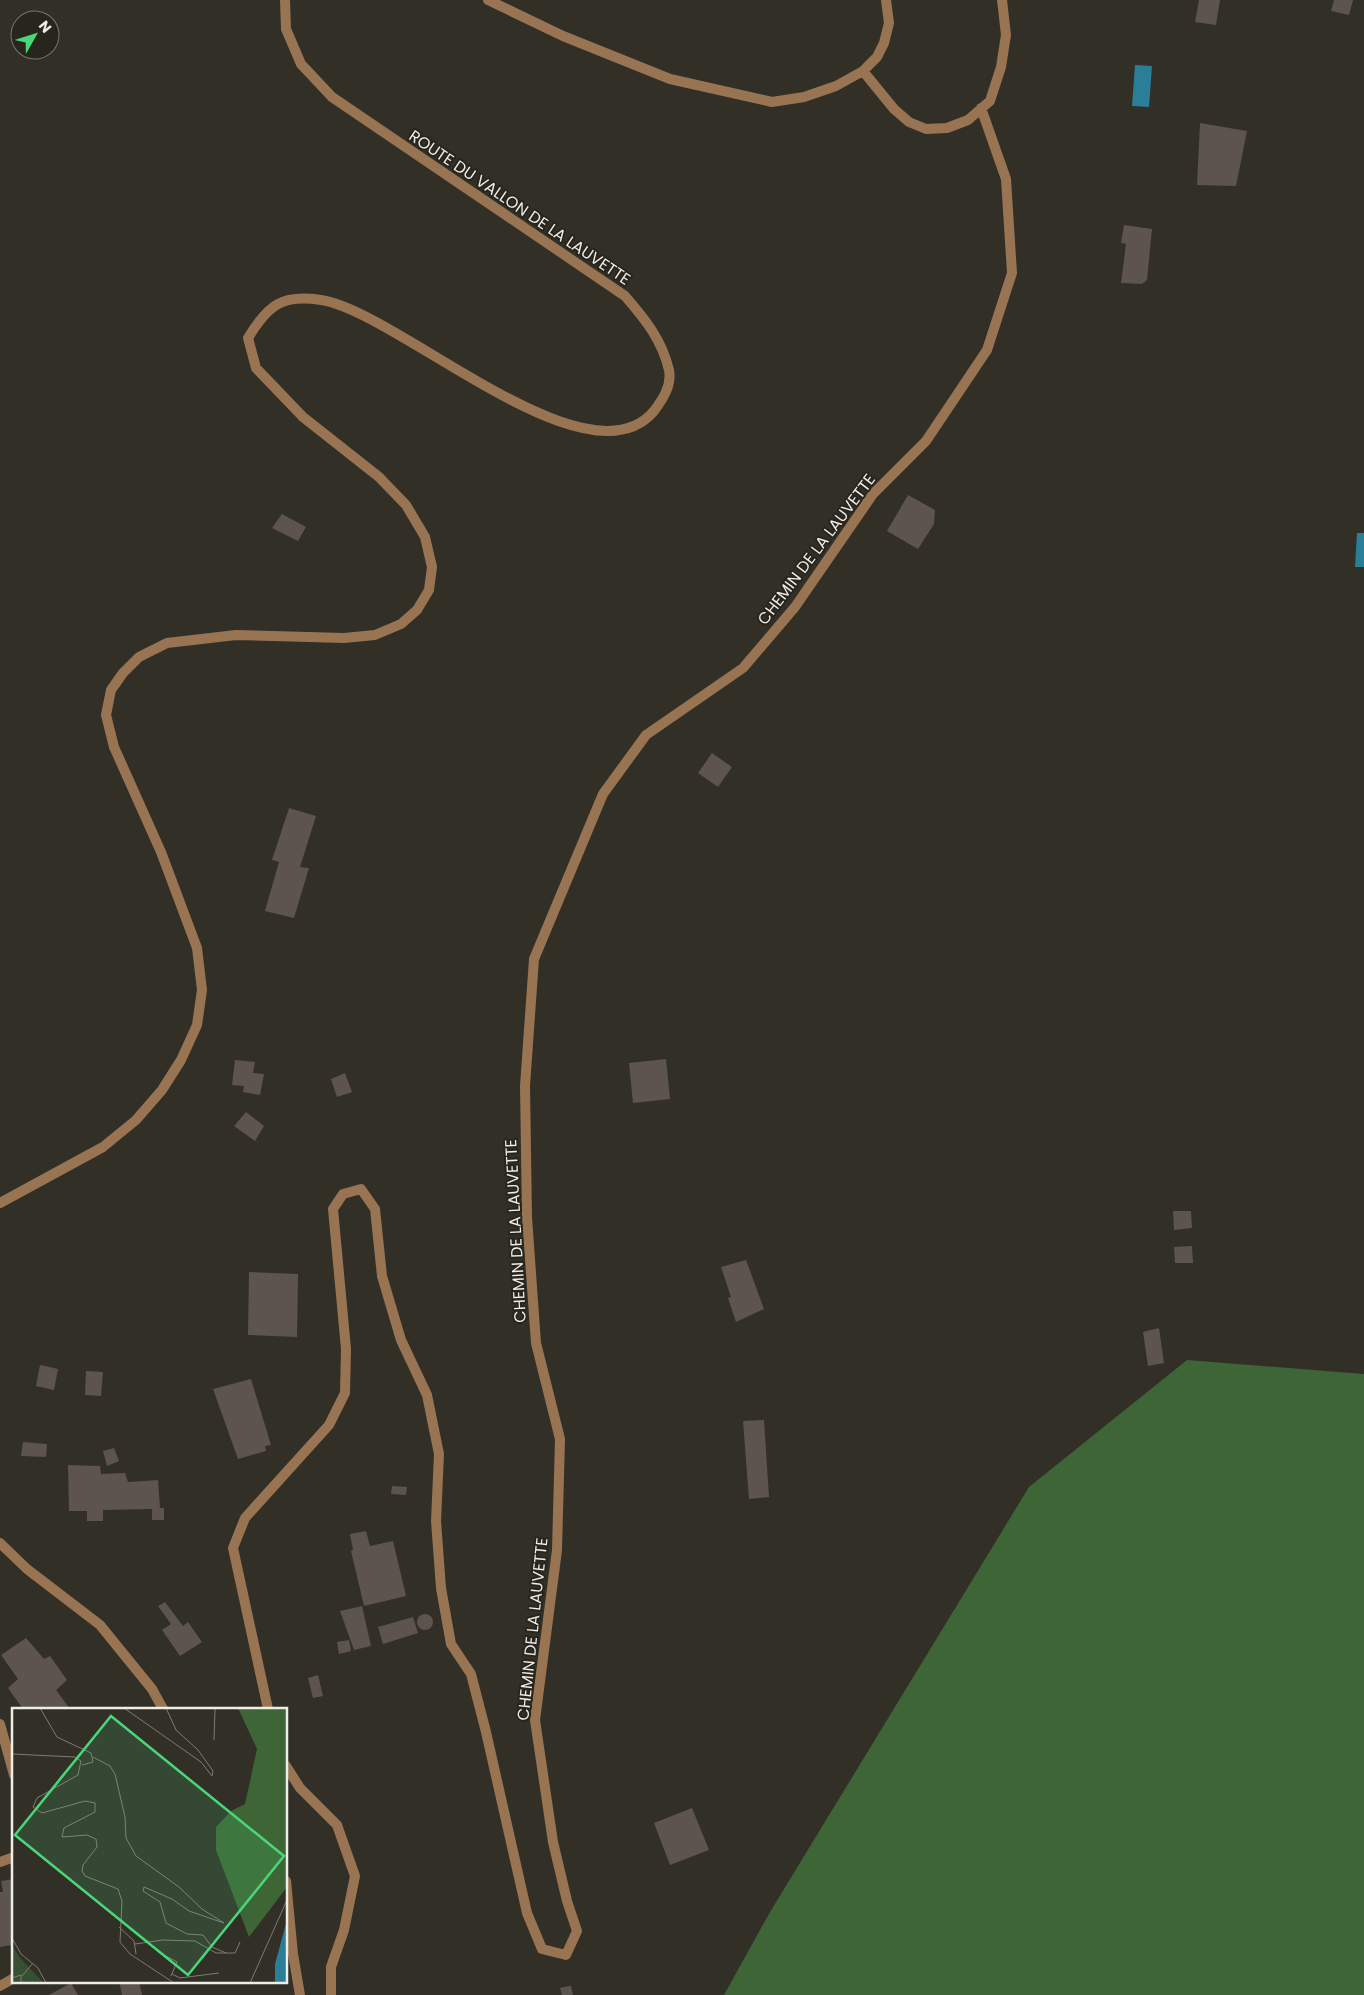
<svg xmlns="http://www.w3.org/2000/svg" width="1364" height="1995" viewBox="0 0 1364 1995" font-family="Poppins,sans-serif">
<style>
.forest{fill:#3d6536}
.water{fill:#2b7e98}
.building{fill:#5d544f}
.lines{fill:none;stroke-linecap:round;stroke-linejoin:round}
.service{stroke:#987452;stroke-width:10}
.minor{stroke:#987452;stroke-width:10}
.labels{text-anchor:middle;stroke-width:4;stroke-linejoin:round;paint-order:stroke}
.street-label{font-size:16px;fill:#efede8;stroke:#28251d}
.inset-road{fill:none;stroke:#7e7b74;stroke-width:1}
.view{fill:#4ad778;fill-opacity:0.15;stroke:#4ad778;stroke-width:2.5}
.inset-edge{fill:none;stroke:#efede8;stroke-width:2.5}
</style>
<rect width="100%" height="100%" fill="#322f27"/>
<path class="forest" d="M 1187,1360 L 1364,1374 L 1364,1995 L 724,1995 L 770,1912 L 1029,1487 Z"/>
<path class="water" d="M 1135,65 L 1152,66 L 1149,107 L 1132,106 Z
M 1357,533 L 1364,533 L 1364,567 L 1355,567 Z"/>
<path class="building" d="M 1199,0 L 1220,0 L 1216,25 L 1195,22 Z
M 1334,0 L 1353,0 L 1349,15 L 1331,11 Z
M 1200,123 L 1247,131 L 1236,186 L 1197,185 Z
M 1124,225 L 1152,229 L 1147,280 L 1142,284 L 1121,283 L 1126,244 L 1121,243 Z
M 908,495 L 935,510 L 934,524 L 918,549 L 887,531 Z
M 282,514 L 306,527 L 298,541 L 272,528 Z
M 712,753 L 732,767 L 718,787 L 698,773 Z
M 289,808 L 316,816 L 300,867 L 309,868 L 294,918 L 265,911 L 279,862 L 272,860 Z
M 666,1059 L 670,1099 L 633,1103 L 629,1063 Z
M 235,1060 L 255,1062 L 253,1073 L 264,1074 L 260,1095 L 243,1092 L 244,1086 L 232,1085 Z
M 345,1073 L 352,1092 L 337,1097 L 331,1079 Z
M 246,1112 L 264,1126 L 255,1141 L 234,1126 Z
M 1173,1211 L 1191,1211 L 1192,1228 L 1174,1230 Z
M 1192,1246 L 1193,1263 L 1175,1263 L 1174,1247 Z
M 746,1260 L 764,1309 L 736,1322 L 728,1298 L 731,1297 L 721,1267 Z
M 249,1272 L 298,1274 L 297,1337 L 248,1335 Z
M 1159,1328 L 1164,1363 L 1148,1366 L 1143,1332 Z
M 40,1365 L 58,1369 L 54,1390 L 36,1386 Z
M 86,1371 L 103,1372 L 101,1396 L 85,1395 Z
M 251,1379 L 271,1445 L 265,1446 L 266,1451 L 238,1459 L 213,1389 Z
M 764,1420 L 769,1497 L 749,1499 L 743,1421 Z
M 23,1442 L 47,1444 L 46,1457 L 21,1456 Z
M 114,1448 L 119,1461 L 107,1466 L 103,1451 Z
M 68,1465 L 100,1466 L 101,1474 L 125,1473 L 128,1482 L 158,1480 L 160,1508 L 164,1508 L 164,1520 L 152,1520 L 152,1509 L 103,1510 L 103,1521 L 87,1521 L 87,1511 L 69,1511 Z
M 392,1486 L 407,1487 L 406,1495 L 391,1494 Z
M 366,1531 L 370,1546 L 393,1541 L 406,1596 L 364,1606 L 351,1551 L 353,1550 L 350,1534 Z
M 165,1602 L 183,1626 L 188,1622 L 202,1642 L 180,1656 L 162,1630 L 171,1624 L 158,1606 Z
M 362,1606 L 371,1646 L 354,1650 L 340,1611 Z
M417 1622a8 8 0 1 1 16 0a8 8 0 1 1-16 0Z
M 413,1617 L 418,1633 L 383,1644 L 378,1627 Z
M 26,1638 L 44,1659 L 50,1656 L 67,1680 L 56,1690 L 70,1709 L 23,1709 L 8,1688 L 18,1679 L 1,1655 Z
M 349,1640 L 351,1651 L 339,1654 L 337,1642 Z
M 318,1675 L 323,1696 L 313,1698 L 308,1678 Z
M 692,1808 L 709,1850 L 670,1865 L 654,1823 Z
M 14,1879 L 14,1953 L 13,1953 L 11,1945 L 0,1947 L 0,1892 L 3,1892 L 1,1881 Z
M 119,1981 L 139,1981 L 142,1995 L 122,1995 Z
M 71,1983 L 78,1995 L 49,1995 Z
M 569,1986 L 571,1986 L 573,1995 L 562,1995 L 560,1988 Z"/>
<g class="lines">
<path class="service" d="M 0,1724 L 14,1775
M 0,1862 L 14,1857
M 0,1986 L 14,1978"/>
<path class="minor" d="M 488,0 L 563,36 L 670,79 L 772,102 L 804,97 L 836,86 L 863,71 L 877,57 L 884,43 L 889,23 L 886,0
M 863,71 L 894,109 L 909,122 L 926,129 L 947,128 L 968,120 L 990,101 L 1001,67 L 1006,35 L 1002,0
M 0,1203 L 103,1147 L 136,1120 L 162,1090 L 181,1060 L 197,1025 L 202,990 L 197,948 L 161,852 L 114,747 L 106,715 L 111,690 L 123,673 L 139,657 L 167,643 L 236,635 L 344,638 L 375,635 L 401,624 L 417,610 L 429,590 L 432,567 L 425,537 L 406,505 L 379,477 L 303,417 L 256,368 L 248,338 C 268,305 282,294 321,300 C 397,311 588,490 654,411 C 663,399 672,385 669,370 C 662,340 645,319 625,296 L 332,97 L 301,64 L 286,29 L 285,0
M 0,1543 L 27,1569 L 100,1625 L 152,1689 L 163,1709
M 268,1709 L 233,1548 L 245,1518 L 329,1425 L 345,1393 L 346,1349 L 333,1209 L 343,1194 L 361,1189 L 375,1209 L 382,1276 L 401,1340 L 427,1395 L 439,1454 L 436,1521 L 441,1588 L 451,1644 L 471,1674 L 486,1732 L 527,1913 L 542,1949 L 566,1955 L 577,1931 L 567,1901 L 553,1842 L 535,1720 L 557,1550 L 560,1439 L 536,1343 L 527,1217 L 525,1086 L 534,959 L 603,794 L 646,735 L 743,668 L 795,607 L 873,494 L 926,441 L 987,350 L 1012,273 L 1006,179 L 981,108
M 286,1766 L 300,1788 L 337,1825 L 355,1876 L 344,1930 L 331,1967 L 331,1995
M 286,1881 L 293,1954 L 300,1995"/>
</g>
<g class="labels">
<g class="street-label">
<text transform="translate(520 207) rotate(34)" y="6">ROUTE DU VALLON DE LA LAUVETTE</text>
<text transform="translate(816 549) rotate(-53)" y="6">CHEMIN DE LA LAUVETTE</text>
<text transform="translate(515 1231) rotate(-93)" y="6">CHEMIN DE LA LAUVETTE</text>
<text transform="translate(532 1629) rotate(-84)" y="6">CHEMIN DE LA LAUVETTE</text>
</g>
</g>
<g transform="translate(12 1708)">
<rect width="275" height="275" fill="#322f27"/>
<path d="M 0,237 L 8,250 L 32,275 L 0,275 Z" fill="#375033"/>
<path d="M 226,0 L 275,0 L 275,179 L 237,229 L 204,142 L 204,119 L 219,103 L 233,96 L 245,41 Z" fill="#3d6536"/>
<path d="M 275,212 L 275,275 L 263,275 L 263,256 Z" fill="#2b7e98"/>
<path class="inset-road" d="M 28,0 L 45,29 L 79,45 L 81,54 L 70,57M 112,0 L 189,54 L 200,68 L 201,63 L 186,42 L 164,22 L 154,0M 202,32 L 203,0M 0,46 L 63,49 L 69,53 L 66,67 L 25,90 L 21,99 L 30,105 L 73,93 L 83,95 L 83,104 L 52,120 L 50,129 L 75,127 L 84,131 L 85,139 L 71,157 L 70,163 L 73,168 L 106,181 L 110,193 L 108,234 L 118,246 L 162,275M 81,49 L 98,58 L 103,66 L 113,109 L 114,130 L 124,148 L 167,179 L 190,201 L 212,215 L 177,203 L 160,191 L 132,179 L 131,183 L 148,194 L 154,215 L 175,226 L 191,227 L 200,239 L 214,245 L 204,245 L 183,233 L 151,232 L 123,236M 107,219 L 122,233 L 124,246M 0,230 L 9,246 L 26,260 L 34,275M 145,243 L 165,254 L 159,268M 214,245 L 223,245 L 228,234M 160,266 L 168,270 L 207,265M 10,268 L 21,255M 0,270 L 9,267 L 9,275M 238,275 L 275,192"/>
<path class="view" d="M 99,8 L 272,148 L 176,267 L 3,127 Z"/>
<rect width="275" height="275" class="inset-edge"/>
</g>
<g transform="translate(35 35) rotate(51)"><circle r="24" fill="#28251d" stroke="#78756e"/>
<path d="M0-4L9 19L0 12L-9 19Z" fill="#4ad778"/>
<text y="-8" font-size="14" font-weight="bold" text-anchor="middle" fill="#efede8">N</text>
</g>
</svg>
